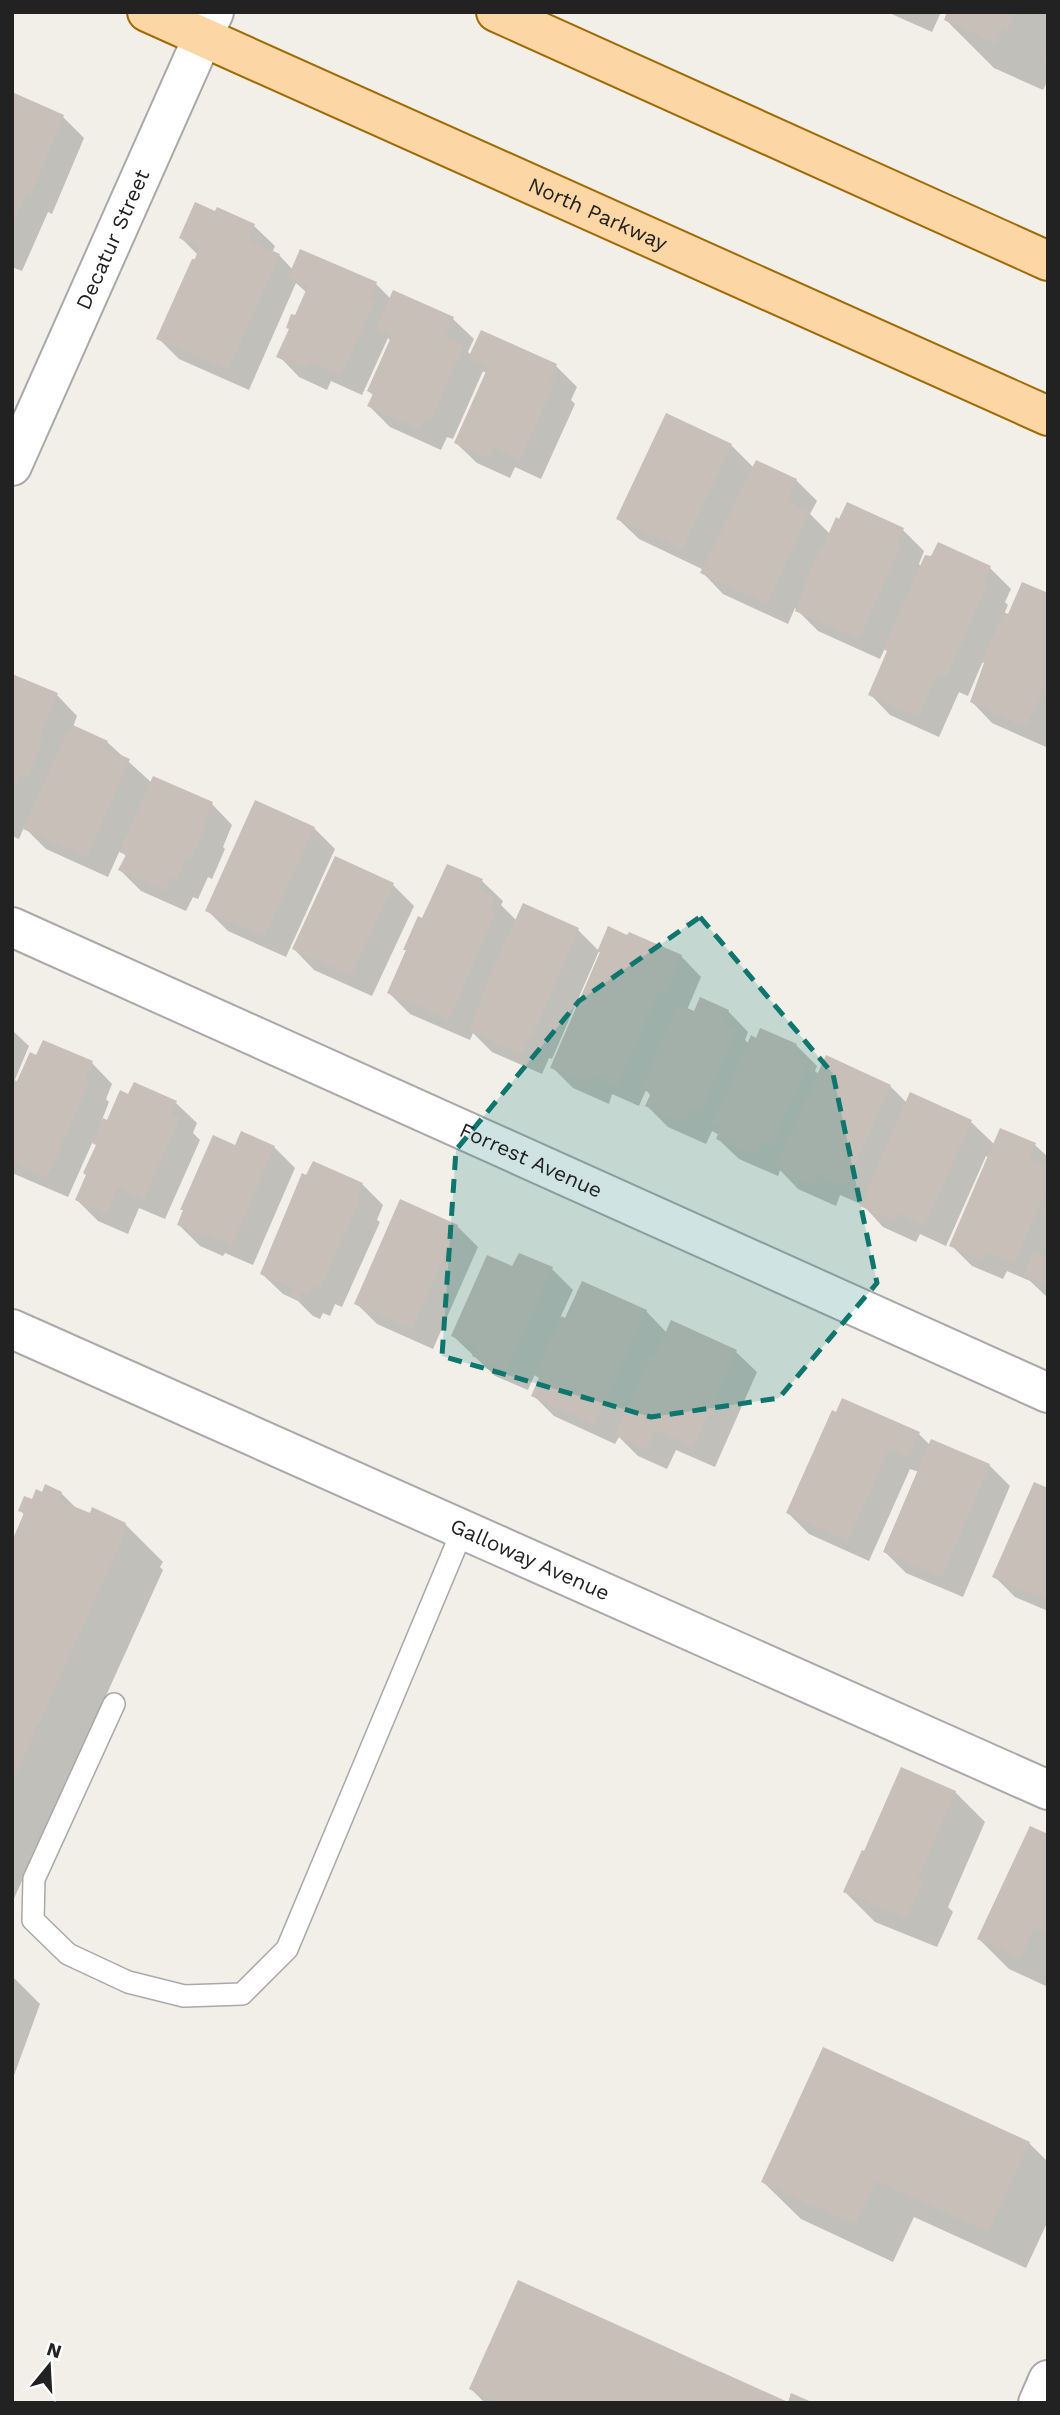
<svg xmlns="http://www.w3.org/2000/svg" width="1060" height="2415" viewBox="0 0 1060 2415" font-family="'Work Sans',sans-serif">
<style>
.shadow{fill:#0003}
.building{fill:#c7bfb8}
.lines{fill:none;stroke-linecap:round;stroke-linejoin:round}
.service-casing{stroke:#a9a9a9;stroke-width:24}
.minor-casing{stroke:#a9a9a9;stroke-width:42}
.primary-casing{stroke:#a06b00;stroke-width:42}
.service{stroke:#fff;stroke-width:21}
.minor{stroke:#fff;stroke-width:38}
.primary{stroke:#fcd6a4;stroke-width:38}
.marked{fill:#0f766e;fill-opacity:0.2;stroke:#0f766e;stroke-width:5;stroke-dasharray:14 9;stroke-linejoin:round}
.labels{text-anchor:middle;stroke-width:7;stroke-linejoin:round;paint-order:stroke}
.street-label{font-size:21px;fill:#222;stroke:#fff}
</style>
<rect width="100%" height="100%" fill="#f2efe9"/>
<path class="shadow" d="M 887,12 L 941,12 L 932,32 Z
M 949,12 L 1048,12 L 1048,80 L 1043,90 L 994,68 L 946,20 Z
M 12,94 L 63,117 L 84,138 L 52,214 L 48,212 L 22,271 L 12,267 Z
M 254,226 L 275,246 L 272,253 L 279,255 L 293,270 L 301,251 L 376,284 L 391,299 L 453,319 L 474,339 L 468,352 L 471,355 L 556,366 L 577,387 L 571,400 L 575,404 L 541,479 L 515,467 L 510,478 L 477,463 L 456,443 L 487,374 L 483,371 L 453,439 L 447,437 L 441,450 L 390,427 L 369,406 L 374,396 L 369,391 L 391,341 L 388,338 L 362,395 L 331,381 L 327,390 L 299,377 L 279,356 L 307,293 L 296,283 L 249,390 L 179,359 L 158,338 L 198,255 L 181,238 Z
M 731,445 L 754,468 L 796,480 L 817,501 L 810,514 L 830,534 L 903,530 L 924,551 L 919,564 L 922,567 L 990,568 L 1011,589 L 1005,602 L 1008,605 L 1004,614 L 1008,616 L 1048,594 L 1046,747 L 992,723 L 972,702 L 986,664 L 983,661 L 968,696 L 959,692 L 939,737 L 890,715 L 870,694 L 889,652 L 885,648 L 880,659 L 818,631 L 795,608 L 788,624 L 723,594 L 703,573 L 704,570 L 639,539 L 618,519 Z
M 12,676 L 57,695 L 77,716 L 73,727 L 107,742 L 152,783 L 212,804 L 232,825 L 223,847 L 225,849 L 212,879 L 208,877 L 198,899 L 193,897 L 186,911 L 141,891 L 120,870 L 127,857 L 120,850 L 108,877 L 46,849 L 24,827 L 19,839 L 12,836 Z
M 314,828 L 335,849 L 286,957 L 228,931 L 207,910 Z
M 482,881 L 503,901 L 501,905 L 517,921 L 578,930 L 599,951 L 552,1059 L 549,1058 L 542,1074 L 492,1052 L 473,1033 L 470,1040 L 410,1014 L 389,993 L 422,920 Z
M 393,885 L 414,906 L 372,996 L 314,970 L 294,949 Z
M 681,956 L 701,977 L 687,1010 L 695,1013 L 728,1011 L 748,1032 L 745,1040 L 749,1044 L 796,1045 L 817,1066 L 815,1071 L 820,1075 L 890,1086 L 907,1103 L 971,1122 L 995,1145 L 1001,1130 L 1035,1145 L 1048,1157 L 1048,1254 L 1046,1258 L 1048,1259 L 1048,1298 L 1030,1281 L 1007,1271 L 1003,1279 L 972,1266 L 951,1245 L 989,1158 L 986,1156 L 946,1246 L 920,1234 L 916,1242 L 883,1227 L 863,1205 L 840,1195 L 836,1206 L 798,1189 L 780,1170 L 778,1176 L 739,1159 L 718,1139 L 719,1135 L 712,1131 L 706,1144 L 668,1127 L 647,1106 L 651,1096 L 646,1090 L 639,1106 L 612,1094 L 609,1104 L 573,1088 L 552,1067 Z
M 12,1030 L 29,1046 L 14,1082 L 92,1063 L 112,1084 L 106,1099 L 109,1102 L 102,1120 L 108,1123 L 129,1097 L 135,1085 L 176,1103 L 197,1123 L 193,1133 L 200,1140 L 165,1219 L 139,1208 L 128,1234 L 98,1221 L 77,1200 L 97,1145 L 93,1141 L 68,1197 L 12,1173 Z
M 236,1147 L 274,1147 L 295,1168 L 253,1265 L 225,1253 L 223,1256 L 200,1246 L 179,1225 L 184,1211 Z
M 362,1184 L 383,1205 L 377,1220 L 380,1222 L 342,1307 L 335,1304 L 330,1316 L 323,1313 L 320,1319 L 313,1316 L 298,1301 L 283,1294 L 262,1274 Z
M 457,1226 L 478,1247 L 433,1349 L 377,1324 L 356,1303 Z
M 513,1269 L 552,1269 L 573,1290 L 560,1318 L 566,1320 L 646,1311 L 667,1333 L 672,1323 L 736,1352 L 757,1372 L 715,1467 L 676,1450 L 667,1469 L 638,1456 L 619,1437 L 615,1444 L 554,1416 L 533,1395 L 541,1379 L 535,1374 L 528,1390 L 495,1376 L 453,1336 Z
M 837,1415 L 919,1434 L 930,1445 L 989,1465 L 1010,1486 L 963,1597 L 906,1573 L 885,1552 L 919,1472 L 910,1469 L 869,1561 L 809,1534 L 788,1513 Z
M 1048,1490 L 1048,1611 L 1015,1597 L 994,1576 Z
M 61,1493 L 77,1509 L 125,1524 L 163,1562 L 160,1567 L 163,1570 L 12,1903 L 12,1546 L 25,1516 L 20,1510 L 33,1502 Z
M 955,1792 L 985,1822 L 948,1907 L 953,1912 L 937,1947 L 875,1922 L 845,1892 Z
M 1048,1836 L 1048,1987 L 1009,1969 L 979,1939 Z
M 12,1976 L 40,2004 L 12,2081 Z
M 1029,2143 L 1048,2162 L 1048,2221 L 1026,2268 L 914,2217 L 893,2262 L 801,2219 L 763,2182 Z
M 471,2389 L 785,2403 L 485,2403 Z"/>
<path class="building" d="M 947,12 L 1016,12 L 1008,29 L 1003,27 L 996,44 L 944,20 Z
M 1048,48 L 1048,65 L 1041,63 Z
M 12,92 L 64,115 L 31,194 L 27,192 L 12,226 Z
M 195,202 L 215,211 L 217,207 L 255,224 L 248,240 L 280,254 L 228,370 L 156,339 L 192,259 L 195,259 L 199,248 L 179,238 Z
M 300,249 L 377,282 L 370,298 L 375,301 L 341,375 L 310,362 L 306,370 L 276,357 L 289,329 L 286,328 L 291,314 L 295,315 L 308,286 L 288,277 Z
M 393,290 L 454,317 L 445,337 L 464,345 L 431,420 L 426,417 L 420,430 L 367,406 L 373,394 L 367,391 L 392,335 L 376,329 Z
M 481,330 L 557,364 L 550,379 L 555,382 L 520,460 L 494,447 L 489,459 L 454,443 L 488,367 L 468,358 Z
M 666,413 L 732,444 L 682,549 L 616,519 Z
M 756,460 L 797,479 L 787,501 L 810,511 L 767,604 L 700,573 Z
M 847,502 L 904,528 L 898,543 L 901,545 L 859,639 L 795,611 L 819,549 L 821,551 L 836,517 L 839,519 Z
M 938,542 L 991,566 L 984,581 L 988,583 L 947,676 L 938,673 L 918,717 L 868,695 L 887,651 L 883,649 L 925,555 L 931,556 Z
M 1022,582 L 1048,593 L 1048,683 L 1025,727 L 970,702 L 984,663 L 981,662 L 1004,612 L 1008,614 Z
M 12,674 L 58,693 L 39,738 L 43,741 L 27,778 L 20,775 L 12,795 Z
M 73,725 L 108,741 L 105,748 L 130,759 L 87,857 L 23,829 L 67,732 L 69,733 Z
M 153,776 L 213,802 L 203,826 L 205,827 L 191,859 L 187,857 L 177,880 L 172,877 L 165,891 L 118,870 L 126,855 L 119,852 Z
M 255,800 L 315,827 L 264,937 L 205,911 Z
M 335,856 L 394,883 L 351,976 L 292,949 Z
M 447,864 L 483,879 L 479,889 L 495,897 L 490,908 L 496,912 L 449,1020 L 387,993 L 406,950 L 403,950 L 418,916 L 422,918 Z
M 523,903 L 579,928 L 531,1039 L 528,1038 L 521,1054 L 469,1031 L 491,973 Z
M 608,926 L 627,935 L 629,932 L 682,955 L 665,994 L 659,991 L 618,1086 L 591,1075 L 588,1084 L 550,1068 L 600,952 L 597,952 Z
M 700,997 L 729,1010 L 723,1024 L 737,1030 L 700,1116 L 691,1111 L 685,1124 L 645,1106 L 651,1093 L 641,1089 L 678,1004 L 694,1011 Z
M 760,1028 L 797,1044 L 793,1054 L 809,1062 L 771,1149 L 762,1144 L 757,1156 L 716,1139 L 721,1126 L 713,1122 L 751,1035 L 756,1038 Z
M 43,1040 L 93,1061 L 85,1078 L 90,1080 L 47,1178 L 12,1162 L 12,1084 L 14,1080 L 17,1081 L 30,1052 L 36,1055 Z
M 826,1055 L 891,1085 L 845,1187 L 819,1176 L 815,1186 L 775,1168 Z
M 134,1082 L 177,1101 L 171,1113 L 180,1118 L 144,1199 L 118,1188 L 107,1214 L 75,1200 L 86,1175 L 83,1173 L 96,1145 L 92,1143 L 103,1118 L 107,1120 L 120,1090 L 128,1094 Z
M 910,1092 L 972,1120 L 925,1226 L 899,1214 L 895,1222 L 860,1206 Z
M 1000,1128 L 1036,1143 L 1030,1158 L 1048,1166 L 1048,1185 L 1014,1264 L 986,1252 L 983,1260 L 949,1246 Z
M 241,1131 L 275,1146 L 232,1245 L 204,1233 L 202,1236 L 177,1225 L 183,1210 L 180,1210 L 213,1135 L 235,1145 Z
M 313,1161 L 363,1183 L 357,1198 L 360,1200 L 321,1287 L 314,1284 L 309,1296 L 302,1293 L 299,1300 L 290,1296 L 294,1289 L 260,1274 L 302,1173 L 306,1175 Z
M 400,1199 L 458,1225 L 412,1329 L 354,1304 Z
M 1034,1251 L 1048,1257 L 1048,1287 L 1023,1276 Z
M 519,1253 L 553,1267 L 507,1371 L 472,1356 L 476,1347 L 451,1336 L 487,1255 L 512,1266 Z
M 582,1281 L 647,1310 L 594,1425 L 531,1396 L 539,1378 L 534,1375 L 561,1316 L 565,1318 Z
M 671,1320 L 737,1350 L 693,1447 L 655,1430 L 646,1450 L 615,1435 L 650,1356 L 654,1358 Z
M 842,1398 L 920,1432 L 909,1458 L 889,1449 L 848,1541 L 786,1513 L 832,1410 L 836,1412 Z
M 931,1439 L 990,1464 L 942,1577 L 883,1552 Z
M 1034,1482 L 1048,1488 L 1048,1601 L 992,1577 Z
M 45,1484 L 62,1492 L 59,1500 L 90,1513 L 92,1507 L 126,1523 L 124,1529 L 126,1531 L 12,1783 L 12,1541 L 24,1513 L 18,1511 L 24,1496 L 32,1499 L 36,1489 L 42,1492 Z
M 901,1767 L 956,1791 L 918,1878 L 924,1880 L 907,1918 L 843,1892 L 862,1850 L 864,1851 Z
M 1030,1826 L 1048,1834 L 1048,1934 L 1034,1928 L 1020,1959 L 977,1939 Z
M 823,2047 L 1030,2142 L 988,2232 L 876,2181 L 855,2225 L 761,2182 Z
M 518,2280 L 788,2402 L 791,2393 L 814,2403 L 499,2403 L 469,2389 Z"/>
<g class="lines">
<defs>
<path id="service" d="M 114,1704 L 34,1879 L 33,1920 L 68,1954 L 128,1982 L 184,1996 L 242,1994 L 287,1949 L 463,1529"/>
<g id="minor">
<path id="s1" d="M 12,466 L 214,12"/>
<path id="s2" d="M 12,927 L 1048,1393"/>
<path id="s3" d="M 12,1329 L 1048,1790"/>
<path d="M 1038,2403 L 1048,2380"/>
</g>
<g id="primary">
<path id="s4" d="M 147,12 L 1048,416"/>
<path d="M 496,12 L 1048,261"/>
</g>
</defs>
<use href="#service" class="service-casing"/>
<use href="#minor" class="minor-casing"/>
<use href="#primary" class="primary-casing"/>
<use href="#service" class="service"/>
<use href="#minor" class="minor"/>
<use href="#primary" class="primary"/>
</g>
<path class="marked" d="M 700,917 L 833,1074 L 877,1283 L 779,1398 L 651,1417 L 442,1356 L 456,1150 L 579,1001 Z"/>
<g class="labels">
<g class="street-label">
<text dy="7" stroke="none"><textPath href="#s4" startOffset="494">North Parkway</textPath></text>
<text dy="7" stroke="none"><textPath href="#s1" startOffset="248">Decatur Street</textPath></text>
<text dy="7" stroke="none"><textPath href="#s2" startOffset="569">Forrest Avenue</textPath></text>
<text dy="7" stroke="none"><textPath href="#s3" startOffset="567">Galloway Avenue</textPath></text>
</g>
</g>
<rect width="1060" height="2415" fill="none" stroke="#222222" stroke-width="28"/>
<g transform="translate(49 2366) rotate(18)" stroke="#ffffff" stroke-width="5" paint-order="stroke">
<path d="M0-5L12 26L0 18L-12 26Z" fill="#222222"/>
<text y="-10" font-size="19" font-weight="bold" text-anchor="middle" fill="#222222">N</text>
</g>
</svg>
